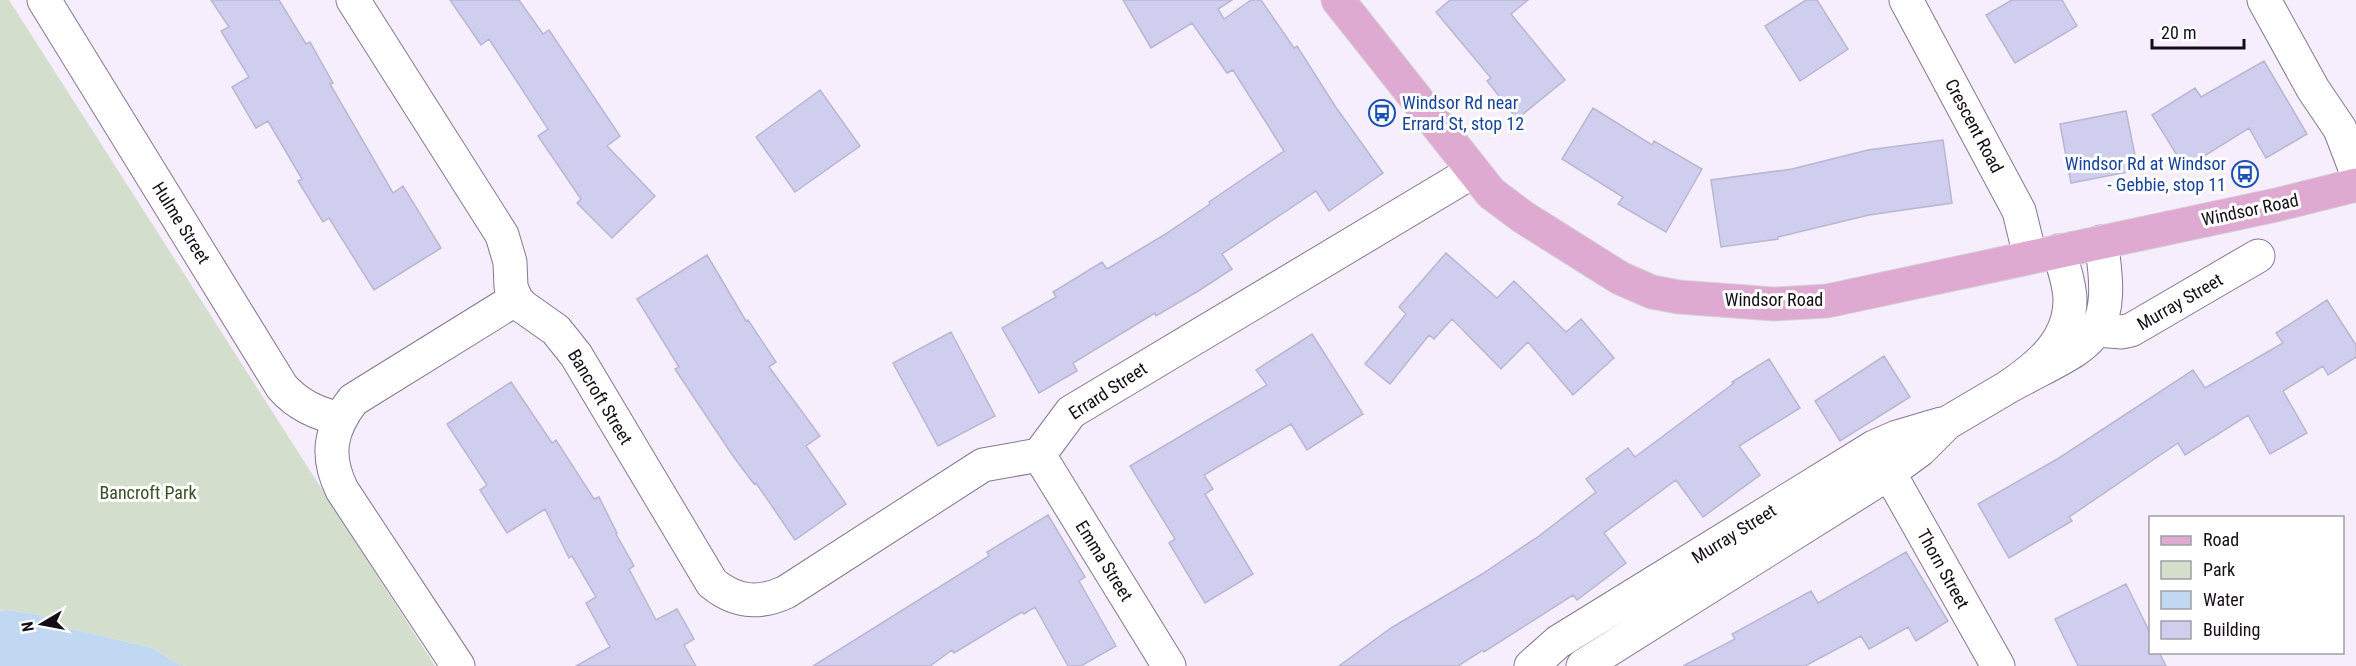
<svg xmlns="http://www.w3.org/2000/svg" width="2356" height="666" viewBox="0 0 2356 666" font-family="'Roboto Condensed',sans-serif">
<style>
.green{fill:#d3dfcc}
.water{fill:#c0d8f1}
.building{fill:#d0ceee;stroke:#b8b7d1;stroke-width:1.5}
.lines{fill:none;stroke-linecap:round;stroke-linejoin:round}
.minor-casing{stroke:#84788e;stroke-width:35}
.major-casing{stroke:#d5d4d5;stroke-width:35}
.minor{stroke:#fff;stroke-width:33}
.major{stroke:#dfaad1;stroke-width:33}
.labels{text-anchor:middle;stroke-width:6;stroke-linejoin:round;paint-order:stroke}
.transit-label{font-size:18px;fill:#164399;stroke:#fff;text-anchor:start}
.street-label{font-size:18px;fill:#130e16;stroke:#fff}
.park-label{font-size:18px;fill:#354f23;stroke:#fff}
</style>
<rect width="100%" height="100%" fill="#f6eefd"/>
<path class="green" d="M 0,0 L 9,0 L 435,666 L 187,666 L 177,664 L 152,648 L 64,627 L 40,615 L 8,610 L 0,611 Z"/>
<path class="water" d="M 8,610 L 40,615 L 64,627 L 152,648 L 177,664 L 187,666 L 0,666 L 0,611 Z"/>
<path class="building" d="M 211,0 L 279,0 L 306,44 L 310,42 L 333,83 L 330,84 L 393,193 L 403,186 L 441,248 L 374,290 L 329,218 L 323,222 L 298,181 L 302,179 L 268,121 L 256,128 L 232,87 L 249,77 L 221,31 L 229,27 Z
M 450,0 L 519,0 L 543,34 L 549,30 L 620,136 L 607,146 L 655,196 L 612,238 L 577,203 L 581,199 L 538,136 L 548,129 L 489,39 L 481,45 Z
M 1123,0 L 1232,0 L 1218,9 L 1224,19 L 1251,0 L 1261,0 L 1294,48 L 1297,46 L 1335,106 L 1383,173 L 1329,211 L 1316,191 L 1222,254 L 1232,269 L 1200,290 L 1156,316 L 1155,313 L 1073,363 L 1077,371 L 1039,393 L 1002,328 L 1056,297 L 1053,292 L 1102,262 L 1107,269 L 1164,235 L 1210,204 L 1209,202 L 1284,151 L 1233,70 L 1227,73 L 1192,23 L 1151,48 Z
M 1450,0 L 1528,0 L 1511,14 L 1565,80 L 1517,119 L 1487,81 L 1491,78 L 1436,12 Z
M 1806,0 L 1817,0 L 1848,49 L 1800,81 L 1765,26 Z
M 2012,0 L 2062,0 L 2077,26 L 2015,63 L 1986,15 Z
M 2264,61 L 2307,134 L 2266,158 L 2249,128 L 2185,168 L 2152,115 L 2195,88 L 2201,97 Z
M 820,90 L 860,146 L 795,192 L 756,137 Z
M 1593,108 L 1652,145 L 1654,141 L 1702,169 L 1666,232 L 1618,204 L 1623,197 L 1562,159 Z
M 2126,111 L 2138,170 L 2071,183 L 2060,124 Z
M 1943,140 L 1952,203 L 1869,215 L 1778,237 L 1778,239 L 1721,247 L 1711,180 L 1792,169 L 1868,150 Z
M 1446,253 L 1497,298 L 1514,281 L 1566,332 L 1581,319 L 1614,358 L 1573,395 L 1528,342 L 1501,369 L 1452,319 L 1434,339 L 1429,335 L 1390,384 L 1365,364 L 1406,314 L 1399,307 Z
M 707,255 L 746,321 L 748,320 L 776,362 L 769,367 L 820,436 L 806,446 L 846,504 L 795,540 L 756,483 L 754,484 L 733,456 L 675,369 L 679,367 L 637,299 Z
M 2327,300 L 2356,345 L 2356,357 L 2328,375 L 2323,366 L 2283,391 L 2307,433 L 2270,454 L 2248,415 L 2185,455 L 2178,443 L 2069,517 L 2072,521 L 2009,558 L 1978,504 L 2059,458 L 2193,370 L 2205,388 L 2283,343 L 2276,333 Z
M 951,332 L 995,416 L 938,446 L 893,363 Z
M 1312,334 L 1363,414 L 1307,450 L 1291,424 L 1204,475 L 1213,489 L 1205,494 L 1253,574 L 1205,603 L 1169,543 L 1175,539 L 1130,466 L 1267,385 L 1256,370 Z
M 1884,356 L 1910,397 L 1840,441 L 1815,401 Z
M 1769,359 L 1800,408 L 1739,446 L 1760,475 L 1703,517 L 1676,480 L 1604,533 L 1626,563 L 1577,600 L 1573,595 L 1484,652 L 1483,650 L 1458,666 L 1339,666 L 1391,628 L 1482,574 L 1539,536 L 1596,492 L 1586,479 L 1628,448 L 1635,457 L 1734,383 L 1732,382 Z
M 511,382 L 552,443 L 556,440 L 594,499 L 599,497 L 617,533 L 616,534 L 634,566 L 629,569 L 656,620 L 677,609 L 694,639 L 684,645 L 696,666 L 576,666 L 610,647 L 586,603 L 596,597 L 572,556 L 569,558 L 545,509 L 507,533 L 480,490 L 487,485 L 447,424 Z
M 1048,515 L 1085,577 L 1079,581 L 1116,646 L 1081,666 L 1068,666 L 1035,607 L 1024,614 L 1022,612 L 954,653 L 952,650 L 930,666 L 813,666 L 989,556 L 987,552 Z
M 1906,552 L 1948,621 L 1916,641 L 1908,627 L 1869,649 L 1861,636 L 1805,666 L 1683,666 L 1735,639 L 1732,634 L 1811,591 L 1818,603 Z
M 2126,584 L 2151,635 L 2151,652 L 2159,652 L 2166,666 L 2078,666 L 2055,619 Z"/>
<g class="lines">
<defs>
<path id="minor" d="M 44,0 L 282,387 C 298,405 316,413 340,419
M 353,0 L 502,235 L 510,262 L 511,287 L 516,299 L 522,306 L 556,330 L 576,355 L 712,583 C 735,602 758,605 786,592 L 983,465 L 1039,455 L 1071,412 L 1472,172
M 1906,0 L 2019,211 L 2030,256
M 2264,0 L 2313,89 L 2340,129 L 2356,171
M 2059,251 C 2063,266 2070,284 2070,300 C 2070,341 2039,366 2008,387 C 2089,342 2118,345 2101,242
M 2097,330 L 2122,332 L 2131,330 L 2258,256
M 1878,453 L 1998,666
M 1039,455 L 1169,666
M 458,666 L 342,490 C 325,455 330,430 353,400 L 516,299
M 1531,666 L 1558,642 L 1874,447 L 1897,437 L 1941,424
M 1583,666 L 1883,477 L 1920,450 L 1947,423 L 2008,387"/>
<path id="major" d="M 1338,0 L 1491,193 L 1523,217 L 1620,278 L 1652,292 L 1679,297 L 1774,304 L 1827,301 L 2276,205 L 2356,185"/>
</defs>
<use href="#minor" class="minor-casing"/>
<use href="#major" class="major-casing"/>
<use href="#minor" class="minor"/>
<use href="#major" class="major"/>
</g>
<defs>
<symbol id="bus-ring" viewBox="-11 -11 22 22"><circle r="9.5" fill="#fff" stroke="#1a4fb4" stroke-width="1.5"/><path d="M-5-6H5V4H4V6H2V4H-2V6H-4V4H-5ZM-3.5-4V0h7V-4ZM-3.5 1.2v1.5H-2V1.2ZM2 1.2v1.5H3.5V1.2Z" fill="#1a4fb4"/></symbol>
</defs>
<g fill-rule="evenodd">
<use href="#bus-ring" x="1367" y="98" width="30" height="30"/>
<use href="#bus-ring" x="2230" y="159" width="30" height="30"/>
</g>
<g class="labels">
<g class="transit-label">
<text x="1402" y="109">Windsor Rd near<tspan x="1402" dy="21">Errard St, stop 12</tspan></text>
<text x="2226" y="170" text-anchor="end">Windsor Rd at Windsor<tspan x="2226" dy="21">- Gebbie, stop 11</tspan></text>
</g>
<g class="street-label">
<text transform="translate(1974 126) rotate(62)" y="6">Crescent Road</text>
<text transform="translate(2250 210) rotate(-12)" y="6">Windsor Road</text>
<text transform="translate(181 223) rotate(58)" y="6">Hulme Street</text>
<text x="1774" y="306">Windsor Road</text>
<text transform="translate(2180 302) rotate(-30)" y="6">Murray Street</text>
<text transform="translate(1108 391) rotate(-33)" y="6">Errard Street</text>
<text transform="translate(600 397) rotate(59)" y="6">Bancroft Street</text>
<text transform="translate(1734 534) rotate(-32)" y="6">Murray Street</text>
<text transform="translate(1104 561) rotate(58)" y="6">Emma Street</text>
<text transform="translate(1943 569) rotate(61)" y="6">Thorn Street</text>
</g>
<g class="park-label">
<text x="148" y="499">Bancroft Park</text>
</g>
</g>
<rect x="2149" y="516" width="195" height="138" fill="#ffffff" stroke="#a19fa2" stroke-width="1.5"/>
<rect x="2161" y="536" width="30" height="9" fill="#dfaad1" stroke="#a19fa2" stroke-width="1.5"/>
<text x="2203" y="546" font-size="18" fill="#130e16">Road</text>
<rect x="2161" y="561" width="30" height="18" fill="#d3dfcc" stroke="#a19fa2" stroke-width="1.5"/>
<text x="2203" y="576" font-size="18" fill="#130e16">Park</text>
<rect x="2161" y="591" width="30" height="18" fill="#c0d8f1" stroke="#a19fa2" stroke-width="1.5"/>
<text x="2203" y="606" font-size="18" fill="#130e16">Water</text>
<rect x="2161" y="621" width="30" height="18" fill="#d0ceee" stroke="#a19fa2" stroke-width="1.5"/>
<text x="2203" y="636" font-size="18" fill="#130e16">Building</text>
<g transform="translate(42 624) rotate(260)" stroke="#ffffff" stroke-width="4.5" paint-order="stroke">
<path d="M0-4.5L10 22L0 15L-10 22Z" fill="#130e16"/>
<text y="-9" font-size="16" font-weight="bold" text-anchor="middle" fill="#130e16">N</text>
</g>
<path d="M2152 39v9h92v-9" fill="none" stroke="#130e16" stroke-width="3"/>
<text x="2161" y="39" font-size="18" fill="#130e16" stroke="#ffffff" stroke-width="4.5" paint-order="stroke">20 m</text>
</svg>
